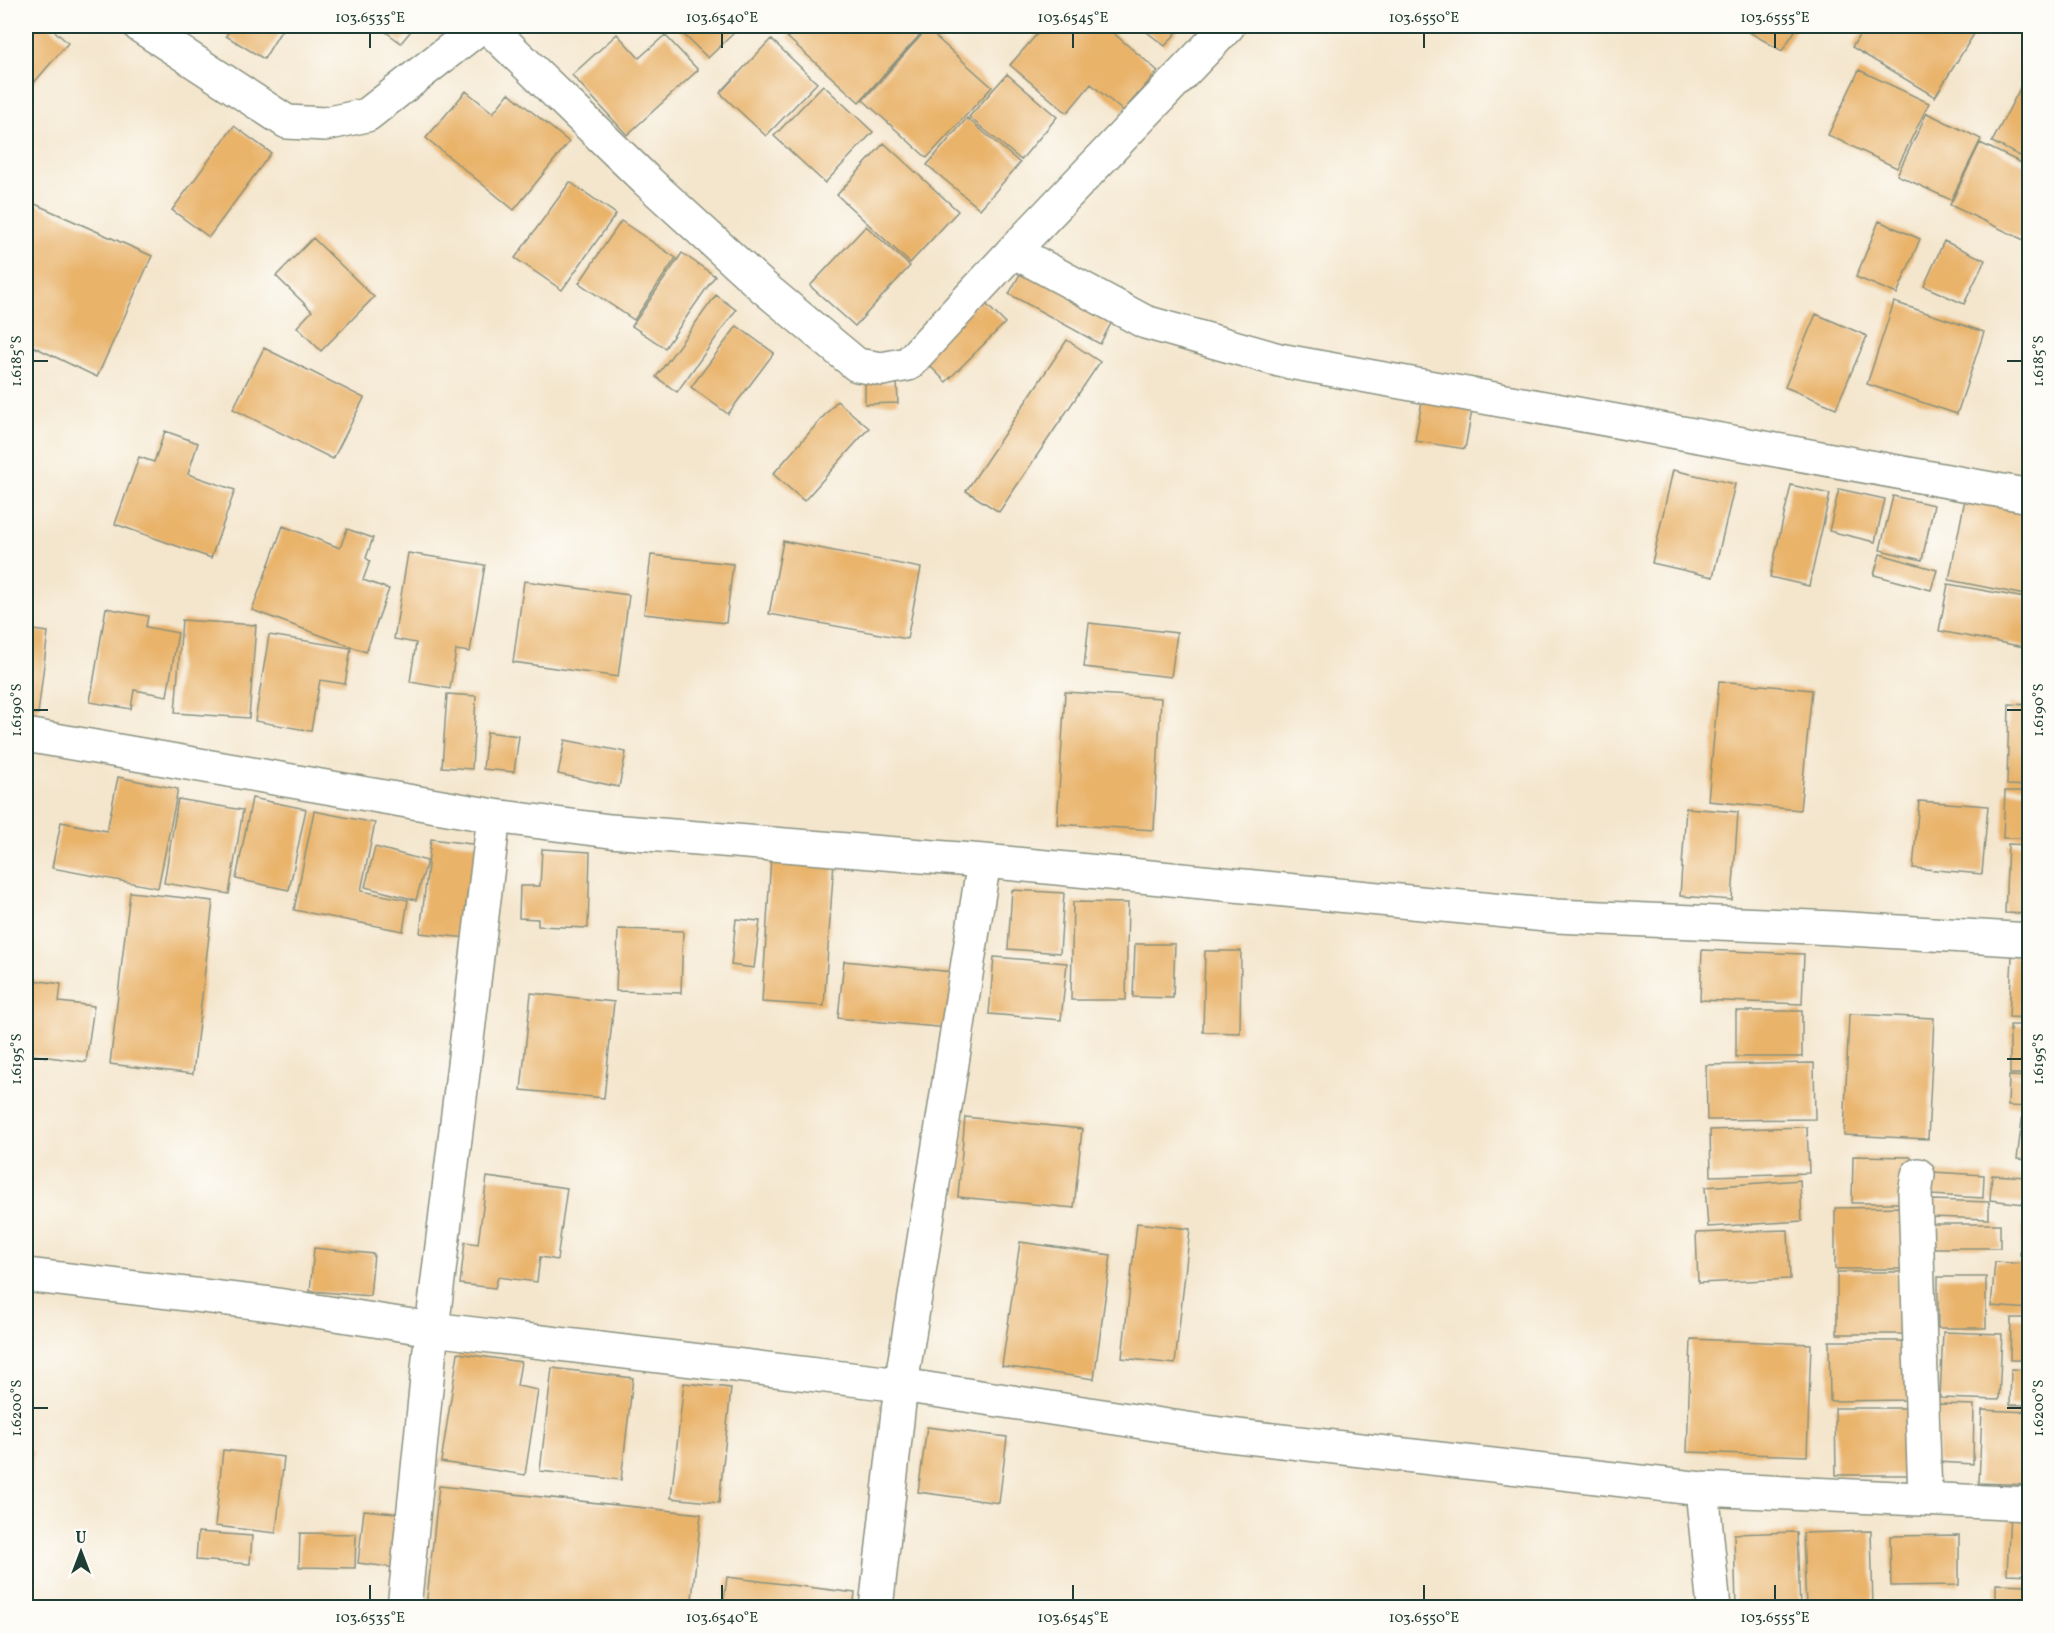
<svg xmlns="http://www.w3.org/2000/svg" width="2055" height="1633" viewBox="0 0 2055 1633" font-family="Vollkorn,serif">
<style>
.building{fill:#e9b36b}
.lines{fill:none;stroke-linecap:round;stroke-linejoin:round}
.minor-casing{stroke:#8a9280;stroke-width:36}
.minor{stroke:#fff;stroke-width:33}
.ticks{fill:none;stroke:#1f3d34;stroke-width:2}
.neatline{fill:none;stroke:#1f3d34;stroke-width:2}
.ticks-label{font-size:15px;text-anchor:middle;fill:#1f3d34}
</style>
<rect width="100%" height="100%" fill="#fdfcf7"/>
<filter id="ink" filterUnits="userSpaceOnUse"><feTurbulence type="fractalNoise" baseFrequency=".0167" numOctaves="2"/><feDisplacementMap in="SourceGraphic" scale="12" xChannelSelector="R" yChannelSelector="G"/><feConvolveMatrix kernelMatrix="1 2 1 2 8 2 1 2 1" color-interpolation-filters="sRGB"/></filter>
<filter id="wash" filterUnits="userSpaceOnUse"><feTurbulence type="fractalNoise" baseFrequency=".008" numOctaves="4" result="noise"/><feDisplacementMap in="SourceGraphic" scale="24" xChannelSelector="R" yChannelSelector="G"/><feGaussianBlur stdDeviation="1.35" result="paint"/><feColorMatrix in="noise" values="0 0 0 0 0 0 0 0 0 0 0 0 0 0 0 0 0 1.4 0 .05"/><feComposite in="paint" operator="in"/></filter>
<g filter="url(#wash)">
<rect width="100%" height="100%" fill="#f4e6cd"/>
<g id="blocks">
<path class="building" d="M 26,26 L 49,26 L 68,43 L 26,92 Z
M 232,26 L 284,26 L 264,59 L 226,36 Z
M 378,26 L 415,26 L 401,43 Z
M 675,26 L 741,26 L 708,58 Z
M 798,26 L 926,26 L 927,27 L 859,102 L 787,37 Z
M 1044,26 L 1053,26 L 1064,34 L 1071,26 L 1105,26 L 1158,71 L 1123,111 L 1091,84 L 1067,113 L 1010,65 Z
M 1139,26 L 1182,26 L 1165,46 Z
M 1753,26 L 1798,26 L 1782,51 L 1749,32 Z
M 1865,26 L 1979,26 L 1935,97 L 1852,47 Z
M 927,29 L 992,87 L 927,158 L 863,100 Z
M 617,34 L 639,58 L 665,35 L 698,70 L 627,135 L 572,75 Z
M 771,39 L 817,83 L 766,136 L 720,93 Z
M 1859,70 L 1929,103 L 1897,168 L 1828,135 Z
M 1007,74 L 1057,117 L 1021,160 L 969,117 Z
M 2026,77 L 2030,79 L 2030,161 L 1992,142 Z
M 823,85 L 873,132 L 825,183 L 774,136 Z
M 466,91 L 493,113 L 509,93 L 569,142 L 514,210 L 426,138 Z
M 1927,113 L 1981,139 L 1951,200 L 1897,175 Z
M 967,118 L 1020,163 L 980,209 L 927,165 Z
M 234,126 L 271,153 L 209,237 L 172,210 Z
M 884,143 L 958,211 L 910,263 L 837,195 Z
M 1980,143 L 2030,167 L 2030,239 L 2028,242 L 1950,205 Z
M 570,182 L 616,214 L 562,290 L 515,258 Z
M 26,200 L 152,256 L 97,377 L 26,343 Z
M 621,221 L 676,258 L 634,320 L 579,283 Z
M 1879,221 L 1920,239 L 1897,294 L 1856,277 Z
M 866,226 L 910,266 L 855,326 L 810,286 Z
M 313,238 L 374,297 L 321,351 L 297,327 L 312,311 L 276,276 Z
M 1944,241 L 1985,260 L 1964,304 L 1924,286 Z
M 682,253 L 715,276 L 665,348 L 632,326 Z
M 1024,267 L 1115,316 L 1100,344 L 1009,294 Z
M 716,295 L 736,310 L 677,392 L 656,377 Z
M 981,299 L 1005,323 L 946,382 L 922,358 Z
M 1894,302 L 1984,332 L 1957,414 L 1867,384 Z
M 1816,314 L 1867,336 L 1836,408 L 1785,387 Z
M 737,326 L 774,353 L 728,414 L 691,387 Z
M 1067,340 L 1100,362 L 999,512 L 966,491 Z
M 264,348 L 364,398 L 333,459 L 233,409 Z
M 865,383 L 897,383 L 898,403 L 865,404 Z
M 1424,390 L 1474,399 L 1465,449 L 1415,441 Z
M 837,401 L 869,428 L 804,501 L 773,474 Z
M 165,431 L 198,443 L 188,474 L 235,490 L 211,558 L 115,524 L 139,457 L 154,462 Z
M 1673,470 L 1735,484 L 1713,577 L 1652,563 Z
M 1791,485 L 1830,494 L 1809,586 L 1770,577 Z
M 1839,489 L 1885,499 L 1875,542 L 1829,531 Z
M 1966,494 L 2030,506 L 2030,596 L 1949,580 Z
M 1893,496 L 1934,505 L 1922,560 L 1880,550 Z
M 283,526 L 340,548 L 347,529 L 373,538 L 366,558 L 370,561 L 363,580 L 389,589 L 366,652 L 252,610 Z
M 783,541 L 921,568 L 907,639 L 769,614 Z
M 408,553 L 485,565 L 470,652 L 456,650 L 450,689 L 410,682 L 416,643 L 394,639 Z
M 1880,554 L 1937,570 L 1931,590 L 1874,575 Z
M 651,555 L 733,564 L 726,623 L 644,614 Z
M 524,581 L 629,595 L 618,677 L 513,662 Z
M 1948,584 L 2030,599 L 2030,648 L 1939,631 Z
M 106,608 L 148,616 L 146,627 L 178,633 L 167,696 L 134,690 L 131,709 L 90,702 Z
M 182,620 L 256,625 L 249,718 L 175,713 Z
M 1089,623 L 1177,633 L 1171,677 L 1084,667 Z
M 26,629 L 48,632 L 38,714 L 26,713 Z
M 269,635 L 351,648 L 345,684 L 320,680 L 311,731 L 255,721 Z
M 1719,681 L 1812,690 L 1800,810 L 1708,801 Z
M 1065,692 L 1161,698 L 1154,830 L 1057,824 Z
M 447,694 L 476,696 L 472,769 L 442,767 Z
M 2009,704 L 2030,705 L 2030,786 L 2007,785 Z
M 487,732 L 519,736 L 514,772 L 483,769 Z
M 565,740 L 626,752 L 619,787 L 558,774 Z
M 118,777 L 178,789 L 158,888 L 52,868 L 61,822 L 107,831 Z
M 2005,791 L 2030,791 L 2030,838 L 2003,838 Z
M 252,798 L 306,809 L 289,890 L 236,879 Z
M 178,799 L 243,810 L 229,894 L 164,883 Z
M 1919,801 L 1988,806 L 1982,874 L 1913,868 Z
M 1686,808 L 1738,812 L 1732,900 L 1680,896 Z
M 314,811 L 375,823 L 361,891 L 408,900 L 403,931 L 294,910 Z
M 431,839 L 479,845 L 467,938 L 420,933 Z
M 2008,844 L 2030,845 L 2030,914 L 2005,913 Z
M 375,847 L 427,861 L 416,900 L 365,887 Z
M 542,849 L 590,852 L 588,928 L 538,926 L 538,919 L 519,918 L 520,886 L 540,886 Z
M 771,856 L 834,861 L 824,1006 L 762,1002 Z
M 1012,890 L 1064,893 L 1060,953 L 1008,949 Z
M 130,892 L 213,901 L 193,1074 L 110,1064 Z
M 1073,902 L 1128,903 L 1126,1000 L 1071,1000 Z
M 736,919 L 760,921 L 754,968 L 731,965 Z
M 618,929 L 683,931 L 681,993 L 616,991 Z
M 1135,944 L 1175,944 L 1173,998 L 1133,997 Z
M 1702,950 L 1804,954 L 1802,1004 L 1700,1000 Z
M 1205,951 L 1241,951 L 1240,1033 L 1203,1032 Z
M 2012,956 L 2030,957 L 2030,1018 L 2009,1017 Z
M 994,957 L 1067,963 L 1061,1020 L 989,1014 Z
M 844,961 L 953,972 L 948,1028 L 838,1018 Z
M 26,979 L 61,984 L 59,1002 L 94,1006 L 86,1062 L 26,1054 Z
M 531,993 L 614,1002 L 604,1098 L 521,1090 Z
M 1736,1011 L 1802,1011 L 1802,1057 L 1736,1057 Z
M 1849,1014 L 1934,1018 L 1928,1139 L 1844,1135 Z
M 2010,1025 L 2030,1025 L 2030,1074 L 2010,1074 Z
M 1814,1063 L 1815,1119 L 1707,1120 L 1706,1065 Z
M 2009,1076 L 2030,1077 L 2030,1107 L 2008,1106 Z
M 2023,1113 L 2030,1113 L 2030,1160 L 2017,1159 Z
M 965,1117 L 1082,1129 L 1074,1208 L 958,1197 Z
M 1807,1127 L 1809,1173 L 1711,1176 L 1710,1130 Z
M 1853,1156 L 1911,1157 L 1910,1203 L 1852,1203 Z
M 1932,1172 L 1984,1175 L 1983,1198 L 1931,1195 Z
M 1992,1175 L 2027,1177 L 2024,1204 L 1990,1200 Z
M 487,1177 L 567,1188 L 557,1260 L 540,1257 L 537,1282 L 498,1277 L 495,1288 L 460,1284 L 465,1242 L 478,1244 Z
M 1800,1180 L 1802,1221 L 1708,1227 L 1705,1187 Z
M 1932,1200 L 1989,1202 L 1989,1219 L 1931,1217 Z
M 1912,1207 L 1912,1269 L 1835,1269 L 1835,1208 Z
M 2024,1210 L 2030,1210 L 2030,1256 L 2020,1255 Z
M 1137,1223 L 1190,1229 L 1175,1364 L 1122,1358 Z
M 1932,1224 L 2000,1224 L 2000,1248 L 1932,1248 Z
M 1788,1230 L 1790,1279 L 1698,1283 L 1696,1233 Z
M 1020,1242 L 1111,1255 L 1094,1379 L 1002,1366 Z
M 314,1248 L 374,1254 L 370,1296 L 310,1291 Z
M 1995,1262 L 2030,1264 L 2030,1309 L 1991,1306 Z
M 1837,1272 L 1913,1272 L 1913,1334 L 1837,1334 Z
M 1938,1277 L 1986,1277 L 1986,1328 L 1938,1328 Z
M 2011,1318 L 2030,1318 L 2030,1360 L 2010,1360 Z
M 1943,1332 L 2002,1334 L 1999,1400 L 1940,1398 Z
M 1691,1339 L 1811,1344 L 1807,1456 L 1687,1452 Z
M 1829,1341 L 1913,1341 L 1913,1400 L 1830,1401 Z
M 458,1353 L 521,1362 L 517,1386 L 538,1390 L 525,1475 L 441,1462 Z
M 552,1368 L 633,1378 L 621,1480 L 540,1471 Z
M 2011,1369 L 2030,1370 L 2030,1405 L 2010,1405 Z
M 684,1383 L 731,1388 L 719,1503 L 671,1498 Z
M 1938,1404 L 1974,1405 L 1973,1464 L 1937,1462 Z
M 1835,1408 L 1915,1408 L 1915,1475 L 1836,1475 Z
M 1982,1410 L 2030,1412 L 2030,1485 L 1979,1483 Z
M 927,1427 L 1007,1437 L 999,1503 L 918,1492 Z
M 26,1450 L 33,1451 L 27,1504 L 26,1503 Z
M 223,1450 L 284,1457 L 276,1533 L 215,1526 Z
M 439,1486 L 701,1514 L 691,1608 L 426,1608 Z
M 364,1510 L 403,1514 L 397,1568 L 358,1563 Z
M 2010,1512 L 2030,1513 L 2030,1575 L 2007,1574 Z
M 1871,1531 L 1873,1608 L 1806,1608 L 1803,1533 Z
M 198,1532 L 252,1536 L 250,1564 L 196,1560 Z
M 1797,1532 L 1800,1608 L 1736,1608 L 1734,1534 Z
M 300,1533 L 356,1534 L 355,1568 L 299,1567 Z
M 1959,1535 L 1959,1585 L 1891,1586 L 1890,1536 Z
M 727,1577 L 855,1593 L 853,1608 L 723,1608 Z
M 1996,1584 L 2030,1585 L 2030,1608 L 1996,1608 Z"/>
</g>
</g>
<g filter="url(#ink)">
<use href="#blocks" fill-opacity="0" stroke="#8a9280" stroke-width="1.5"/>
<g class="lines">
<defs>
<path id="minor" d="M 140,26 L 287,122 L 325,124 L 367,115 L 481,26
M 487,26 L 646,180 L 762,286 L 857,365 L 882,369 L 908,364 L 1013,251 L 1228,26
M 1013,251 L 1145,322 L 1279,360 L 2030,496
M 26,735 L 494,816 L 610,831 L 984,861 L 1556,916 L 1834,928 L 2030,940
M 1918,1175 L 1915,1193 L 1925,1498
M 26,1275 L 271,1304 L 432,1329 L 901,1385 L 1220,1434 L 1702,1489 L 2030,1504
M 1702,1489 L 1714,1608
M 404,1608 L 432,1329 L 494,816
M 876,1608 L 901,1385 L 984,861"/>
</defs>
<use href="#minor" class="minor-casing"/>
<use href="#minor" class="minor"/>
</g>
</g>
<path class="ticks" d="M 370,33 L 370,48M 722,33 L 722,48M 1073,33 L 1073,48M 1424,33 L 1424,48M 1775,33 L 1775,48M 33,361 L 48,361M 2007,361 L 2022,361M 33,710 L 48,710M 2007,710 L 2022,710M 33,1059 L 48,1059M 2007,1059 L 2022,1059M 33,1408 L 48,1408M 2007,1408 L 2022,1408M 370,1585 L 370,1600M 722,1585 L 722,1600M 1073,1585 L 1073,1600M 1424,1585 L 1424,1600M 1775,1585 L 1775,1600"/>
<rect width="2055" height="1633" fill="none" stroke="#fdfcf7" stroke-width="66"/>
<g transform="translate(81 1552)" stroke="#fdfcf7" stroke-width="4.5" paint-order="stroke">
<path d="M0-4.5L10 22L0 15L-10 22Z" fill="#1f3d34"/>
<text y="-9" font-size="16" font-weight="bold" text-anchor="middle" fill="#1f3d34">U</text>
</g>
<rect x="33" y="33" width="1989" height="1567" class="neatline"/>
<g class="ticks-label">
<text x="370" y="22">103.6535°E</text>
<text x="722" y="22">103.6540°E</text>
<text x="1073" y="22">103.6545°E</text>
<text x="1424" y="22">103.6550°E</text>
<text x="1775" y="22">103.6555°E</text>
<text transform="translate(16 361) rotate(-90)" y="5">1.6185°S</text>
<text transform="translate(2038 361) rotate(-90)" y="5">1.6185°S</text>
<text transform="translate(16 710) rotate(-90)" y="5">1.6190°S</text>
<text transform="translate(2038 710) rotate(-90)" y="5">1.6190°S</text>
<text transform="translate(16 1059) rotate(-90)" y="5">1.6195°S</text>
<text transform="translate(2038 1059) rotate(-90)" y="5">1.6195°S</text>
<text transform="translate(16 1408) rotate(-90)" y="5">1.6200°S</text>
<text transform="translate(2038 1408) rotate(-90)" y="5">1.6200°S</text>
<text x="370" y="1622">103.6535°E</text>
<text x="722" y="1622">103.6540°E</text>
<text x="1073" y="1622">103.6545°E</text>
<text x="1424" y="1622">103.6550°E</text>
<text x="1775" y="1622">103.6555°E</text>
</g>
</svg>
